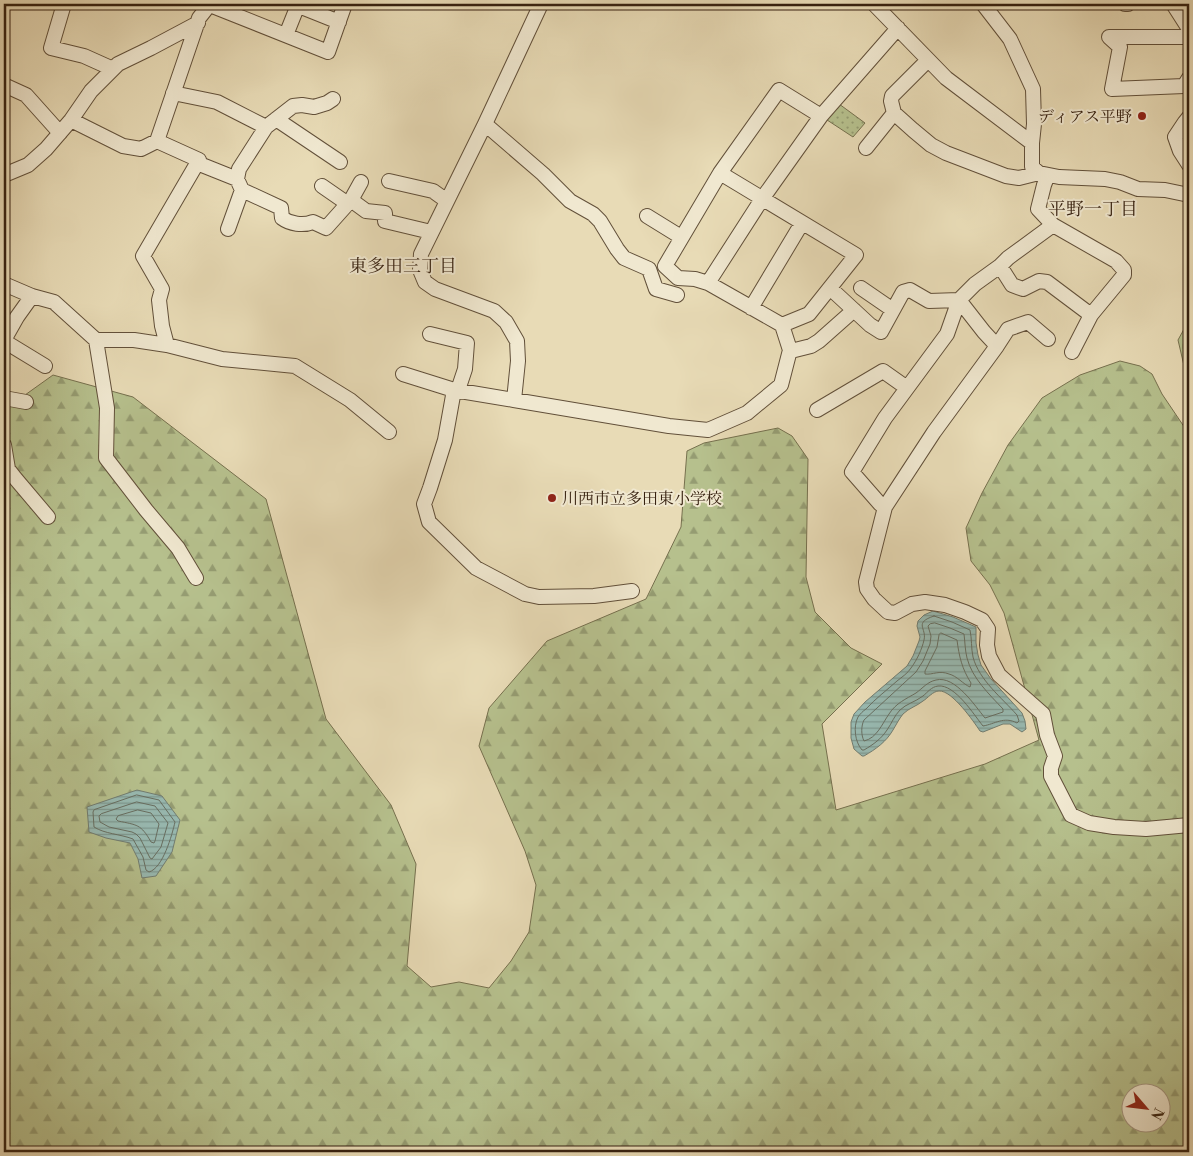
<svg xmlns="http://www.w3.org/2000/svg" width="1193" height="1156" viewBox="0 0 1193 1156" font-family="'Libre Bodoni','Noto Serif JP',serif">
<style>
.forest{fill:url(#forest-firs);stroke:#76704e;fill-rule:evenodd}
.cemetery{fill:url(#cemetery-stones);stroke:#76704e}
.park{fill:url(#park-dots);stroke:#76704e}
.water{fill:url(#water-rules);stroke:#717d71}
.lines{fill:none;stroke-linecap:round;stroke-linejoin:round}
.shore{stroke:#676e61;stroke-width:1}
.minor-casing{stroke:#62503a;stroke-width:16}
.minor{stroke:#f0e8d0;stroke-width:14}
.rail-casing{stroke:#362110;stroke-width:5}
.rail{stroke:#f0e8d0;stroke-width:3;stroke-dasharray:9;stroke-linecap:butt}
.poi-dot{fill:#8f2418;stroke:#f0e8d0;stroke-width:2}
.labels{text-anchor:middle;stroke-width:4;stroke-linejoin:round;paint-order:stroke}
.poi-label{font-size:16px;fill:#362110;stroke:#f0e8d0;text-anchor:end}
.neighbourhood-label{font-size:18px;fill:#362110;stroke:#f0e8d0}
</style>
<defs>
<pattern id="forest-firs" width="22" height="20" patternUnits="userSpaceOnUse" patternTransform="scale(1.25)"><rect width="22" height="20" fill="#b6c08d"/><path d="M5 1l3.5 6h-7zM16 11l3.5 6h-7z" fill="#959c72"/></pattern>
<pattern id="cemetery-stones" width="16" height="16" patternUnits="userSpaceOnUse" patternTransform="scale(1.25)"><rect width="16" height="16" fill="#b6c08d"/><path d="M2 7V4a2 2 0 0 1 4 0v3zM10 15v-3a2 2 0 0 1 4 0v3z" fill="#959c72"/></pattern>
<pattern id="park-dots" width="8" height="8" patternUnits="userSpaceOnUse" patternTransform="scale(1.25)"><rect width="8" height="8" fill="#b6c08d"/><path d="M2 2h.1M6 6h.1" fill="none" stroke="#959c72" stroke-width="1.8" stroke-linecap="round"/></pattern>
<pattern id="water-rules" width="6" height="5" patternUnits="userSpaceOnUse" patternTransform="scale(1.25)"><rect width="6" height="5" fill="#98bab2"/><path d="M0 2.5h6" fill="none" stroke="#7d978f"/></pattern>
</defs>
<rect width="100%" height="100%" fill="#e8dbb6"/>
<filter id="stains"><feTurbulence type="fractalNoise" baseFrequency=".004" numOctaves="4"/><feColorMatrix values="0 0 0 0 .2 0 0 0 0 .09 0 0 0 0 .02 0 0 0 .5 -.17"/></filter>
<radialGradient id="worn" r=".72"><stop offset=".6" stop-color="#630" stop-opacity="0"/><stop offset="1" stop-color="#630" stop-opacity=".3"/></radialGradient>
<path class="forest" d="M 1120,361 L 1140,366 L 1152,374 L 1162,394 L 1189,434 L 1189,1152 L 4,1152 L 4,410 L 53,375 L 133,397 L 266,499 L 326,719 L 391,805 L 416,864 L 407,966 L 431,987 L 459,982 L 489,988 L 511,961 L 529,932 L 536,885 L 525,851 L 479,746 L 489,708 L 547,641 L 646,599 L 681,527 L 687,451 L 704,443 L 778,428 L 792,436 L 808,459 L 806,577 L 815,612 L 851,648 L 882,664 L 822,724 L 836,810 L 985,764 L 1039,740 L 1004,613 L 990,585 L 971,561 L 966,528 L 982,493 L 1008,445 L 1042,398 L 1080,375 ZM 1130,1094 L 1160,1094 L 1160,1124 L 1130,1124 Z"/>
<path class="cemetery" d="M 1189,320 L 1189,387 L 1178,340 Z"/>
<path class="park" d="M 835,101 L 865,123 L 853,137 L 821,116 Z"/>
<path class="water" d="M 933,611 L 953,617 L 976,627 L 976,643 L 978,655 L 981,665 L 991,679 L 1022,713 L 1025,721 L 1026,729 L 1022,732 L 1010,724 L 1003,724 L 983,732 L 980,731 C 974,722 952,690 939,691 C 933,691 928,698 923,701 C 917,706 909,708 903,714 C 899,719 896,725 893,730 C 886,742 876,749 864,756 L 862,756 L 854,749 L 851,738 L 851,722 L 854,714 L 865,702 L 907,666 L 913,656 L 919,641 L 920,637 L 917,626 L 918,621 L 924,615 Z
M 137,790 L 162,796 L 180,820 L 172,852 L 156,876 L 142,878 L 138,859 L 130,843 L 106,838 L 89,832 L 87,807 Z"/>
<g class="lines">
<path class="shore" d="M 934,616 L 952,622 L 970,630 C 972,639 971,648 973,657 C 979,680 1002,698 1017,715 L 1019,721 L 1017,723 C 1004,716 995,724 983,726 C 974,715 955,684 938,686 C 931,687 928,692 923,696 C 915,702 906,704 900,710 C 894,716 892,723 887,730 C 881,739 874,744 864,750 L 862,750 C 855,742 853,727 858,717 C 860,714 863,711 866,709 C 875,699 887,690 897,681 C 902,677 908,673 911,668 C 917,660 922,649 924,640 C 927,628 913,623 934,616 Z
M 935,623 L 950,628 L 964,634 C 965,642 965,650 967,658 C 972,678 989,694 1003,709 L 1003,712 L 985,718 C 975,706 955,675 936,680 C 927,682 923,688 916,693 C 906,699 896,703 889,714 C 882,724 877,738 864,741 C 861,735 861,726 864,720 L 916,672 L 923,661 L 930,644 L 931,636 L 928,626 L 930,624 Z
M 941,633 L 957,640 C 959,656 962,669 971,683 L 970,687 C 963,684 957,676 949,674 C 939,670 933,675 925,674 L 925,671 L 937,647 L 939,635 Z
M 137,795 L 159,800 L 175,822 C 172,835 163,868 149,872 L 146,870 L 143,857 L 133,839 C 120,834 105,834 94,827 L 93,812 L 94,810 Z
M 137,802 L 155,806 L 168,823 L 161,847 L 152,859 L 150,858 L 140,838 L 136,834 L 132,832 L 109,827 L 100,822 L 99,816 L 101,814 Z
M 138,810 L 151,813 L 159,824 L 155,841 L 154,843 L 151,842 C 141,824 137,825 118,821 L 116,819 L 118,816 Z"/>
<defs>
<path id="minor" d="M 64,4 L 51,48 L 84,56 L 113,69
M 294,4 L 339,22
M 541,4 L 485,124 L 421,254 L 420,270 L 425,282 L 435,289 L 494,311 L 506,322 L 517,341 L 518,361 L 514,400 L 669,426 L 708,430 L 747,413 L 781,385 L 790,350 L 782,325 L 708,283 L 762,199 L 821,116 L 898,28
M 874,4 L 946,78 L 1032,143
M 983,4 L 1010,39 L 1033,89 L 1034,124 L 1032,143 L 1032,167 L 1039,173 L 1059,177 L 1105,179 L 1120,182 L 1138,189 L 1165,190 L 1189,195
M 1125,4 L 1128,4
M 1173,4 L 1189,29
M 210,5 L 328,52 L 345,4
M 286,35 L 298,5
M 1189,37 L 1109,37 L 1120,47 L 1112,89 L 1184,86 L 1189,78
M 928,60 L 892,96 L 891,101 L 894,113 L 913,130 L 931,145 L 946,153 L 1006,176 L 1019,178 L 1039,173
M 4,85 L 26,95 L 60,133
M 173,93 L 217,102 L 266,127
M 1189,117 L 1185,122 L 1175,137 L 1180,151 L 1189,165
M 276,119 L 340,162
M 71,120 L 123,146 L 141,149 L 157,141 L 199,160 L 143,256 L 162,289 L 159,300 L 162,326 L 167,345 L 222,359 L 295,366 L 350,400 L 389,432
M 485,124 L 543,174 L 570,201 L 593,214 L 600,221 L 617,249 L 624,258 L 649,269 L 656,289 L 677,295
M 157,141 L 199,18 L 210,4
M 866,148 L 894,113
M 197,163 L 237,179 L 239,169 L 266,127 L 293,106 L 302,105 L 314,107 L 327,103 L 333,99
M 720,173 L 856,255 L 809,314 L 782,325
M 4,175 L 28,165 L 46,149 L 71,120 L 91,91 L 118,64 L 151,48 L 198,23
M 237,179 L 242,190 L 281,208 L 282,218 C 290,224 303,226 313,222 L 326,228 L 351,200 L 361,182
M 389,181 L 433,191 L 447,201
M 322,186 L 348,204
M 351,200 L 366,211 L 385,213 L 385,221 L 431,232
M 647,216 L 681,237
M 1053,225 L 1116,261 L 1124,270 L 1124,275 L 1091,315 L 1072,352
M 228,229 L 242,190
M 1000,266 L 1012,285 L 1023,289 L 1039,281 L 1047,282 L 1091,315
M 708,283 L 695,279 L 678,278 L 665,266 L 720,173 L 779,90 L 821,116
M 4,284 L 32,296 L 54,302 L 96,340 L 107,408 L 106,458 L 146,510 L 178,548 L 196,578
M 830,288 L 870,325 L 881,332 L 903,292 L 910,290 L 929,301 L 959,300
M 861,288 L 893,310
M 959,300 L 984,332 L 997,346 L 934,432 L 885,507 L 866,582 L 867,589 L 874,599 L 888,612 L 895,613 L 912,604 L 925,602 L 945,605 L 965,612 L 982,620 L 988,629 L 987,645 L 989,656 L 999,675 L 1043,714 L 1047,735 L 1055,756 L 1051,768 L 1051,776 L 1071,815 L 1089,823 L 1114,827 L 1146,829 L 1189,825
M 751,308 L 802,223
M 430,334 L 467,343 L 465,369 L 458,390
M 4,340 L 17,317 L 32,296
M 96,340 L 134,340 L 167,345
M 4,341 L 45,366
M 997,346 L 1008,329 L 1028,322 L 1048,339
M 795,350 L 811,346 L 819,341 L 854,310
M 403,374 L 454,390
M 4,398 L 26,402
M 514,400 L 454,390 L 445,440 L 430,488 L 424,504 L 429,522 L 476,568 L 525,594 L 539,597 L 594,596 L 632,591
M 817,410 L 883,371 L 907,388
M 4,445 L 8,469 L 15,478 L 48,517
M 885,507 L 880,504 L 852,472 L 885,418 L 947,334 L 959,300 L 975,284 L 1000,266 L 1008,258 L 1053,225 L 1038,209 L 1044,185 L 1048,175"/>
</defs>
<use href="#minor" class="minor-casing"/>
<use href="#minor" class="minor"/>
<defs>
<path id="rail" d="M 1184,4 L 1189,10"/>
</defs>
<use href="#rail" class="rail-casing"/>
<use href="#rail" class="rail"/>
</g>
<g class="poi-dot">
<circle cx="1142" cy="116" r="5"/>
<circle cx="552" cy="498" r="5"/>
</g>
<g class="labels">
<g class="poi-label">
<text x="1132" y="122">ディアス平野</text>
<text x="562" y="504" text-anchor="start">川西市立多田東小学校</text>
</g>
<g class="neighbourhood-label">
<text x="1093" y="215">平野一丁目</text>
<text x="403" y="272">東多田三丁目</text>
</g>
</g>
<rect width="1193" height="1156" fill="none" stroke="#e8dbb6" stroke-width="20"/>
<rect x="5" y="5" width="1183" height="1146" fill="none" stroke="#362110" stroke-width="2.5"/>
<rect x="10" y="10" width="1173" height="1136" fill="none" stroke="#362110"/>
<g transform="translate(1146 1108) rotate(118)"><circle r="24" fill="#f0e8d0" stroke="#a69883"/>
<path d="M0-4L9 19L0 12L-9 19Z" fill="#8f2418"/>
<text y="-8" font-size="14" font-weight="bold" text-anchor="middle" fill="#362110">N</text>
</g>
<rect width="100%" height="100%" filter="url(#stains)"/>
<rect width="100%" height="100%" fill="url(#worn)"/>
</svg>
